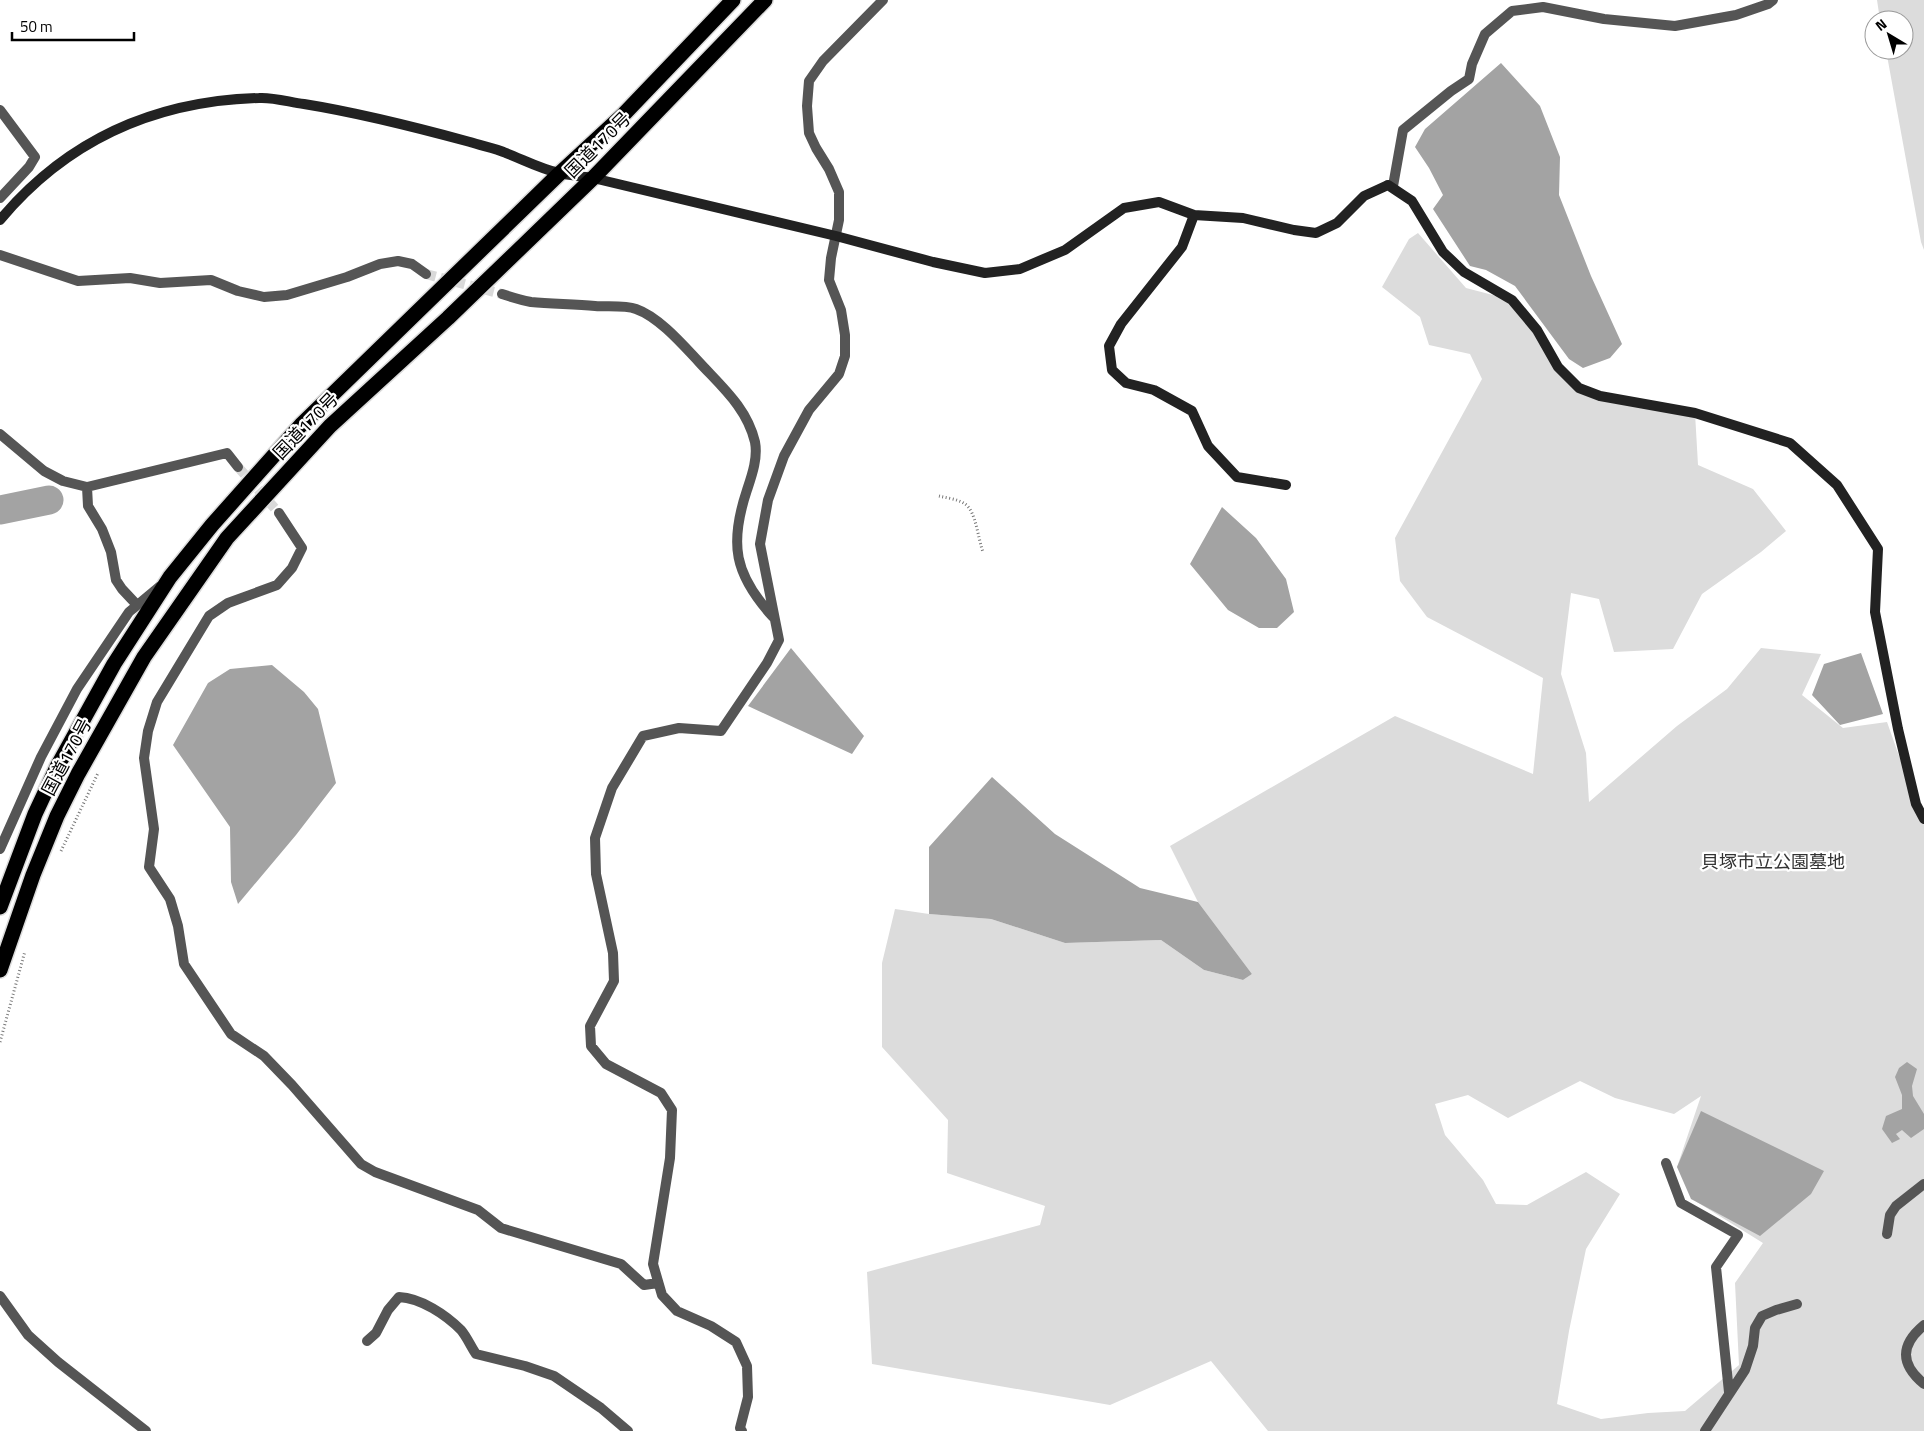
<svg xmlns="http://www.w3.org/2000/svg" width="1924" height="1431" viewBox="0 0 1924 1431" font-family="'Titillium Web','Noto Sans JP',sans-serif">
<style>
.green{fill:#dcdcdc;fill-rule:evenodd}
.water{fill:#a3a3a3}
.lines{fill:none;stroke-linecap:round;stroke-linejoin:round}
.river{stroke:#a3a3a3;stroke-width:29}
.street-tunnel{stroke:#d9d9d9;stroke-width:10;stroke-dasharray:10 5;stroke-linecap:butt}
.highway-casing{stroke:#dbdbdb;stroke-width:18}
.path{stroke:#777;stroke-width:3;stroke-dasharray:1 2.5;stroke-linecap:butt}
.lane{stroke:#555;stroke-width:10}
.street{stroke:#555;stroke-width:10}
.secondary{stroke:#222;stroke-width:10}
.highway{stroke:#000;stroke-width:15}
.labels{text-anchor:middle;stroke-width:4.5;stroke-linejoin:round;paint-order:stroke}
.street-label{font-size:18px;fill:#000;stroke:#fff}
.park-label{font-size:18px;fill:#333;stroke:#fff}
</style>
<rect width="100%" height="100%" fill="#fff"/>
<path class="green" d="M 1877,0 L 1924,0 L 1924,250 L 1921,242 L 1886,50 L 1904,50 L 1904,20 L 1880,20 Z
M 1418,233 L 1466,288 L 1512,300 L 1579,388 L 1695,413 L 1698,465 L 1753,489 L 1786,531 L 1761,552 L 1702,594 L 1673,649 L 1614,652 L 1599,599 L 1571,593 L 1561,674 L 1586,753 L 1589,802 L 1677,726 L 1727,689 L 1761,648 L 1821,654 L 1802,695 L 1843,728 L 1887,722 L 1916,804 L 1924,819 L 1924,1431 L 1268,1431 L 1211,1361 L 1110,1405 L 872,1364 L 867,1272 L 1040,1225 L 1045,1206 L 947,1173 L 948,1120 L 882,1047 L 882,963 L 895,909 L 929,914 L 991,919 L 1065,943 L 1161,940 L 1204,970 L 1243,980 L 1252,974 L 1198,902 L 1170,846 L 1395,716 L 1533,774 L 1543,678 L 1427,617 L 1400,581 L 1395,538 L 1482,379 L 1470,354 L 1429,345 L 1420,317 L 1382,287 L 1409,239 ZM 1580,1081 L 1615,1098 L 1674,1114 L 1701,1096 L 1677,1167 L 1697,1202 L 1763,1243 L 1735,1283 L 1739,1365 L 1685,1411 L 1648,1413 L 1601,1419 L 1557,1404 L 1569,1331 L 1586,1249 L 1620,1194 L 1586,1172 L 1527,1205 L 1496,1204 L 1483,1180 L 1445,1135 L 1435,1104 L 1468,1095 L 1508,1118 Z"/>
<path class="water" d="M 1501,63 L 1540,106 L 1560,157 L 1559,195 L 1591,276 L 1622,344 L 1610,358 L 1583,368 L 1569,359 L 1515,286 L 1486,270 L 1470,266 L 1433,209 L 1443,195 L 1429,168 L 1415,147 L 1425,129 Z
M 1222,507 L 1256,538 L 1286,579 L 1294,612 L 1277,628 L 1259,628 L 1228,610 L 1190,564 Z
M 791,648 L 864,736 L 852,754 L 748,706 Z
M 1861,653 L 1883,714 L 1840,725 L 1812,695 L 1824,664 Z
M 272,665 L 304,692 L 318,709 L 336,783 L 296,835 L 238,904 L 231,882 L 230,827 L 173,745 L 208,683 L 230,669 Z
M 992,777 L 1055,834 L 1140,888 L 1198,902 L 1252,974 L 1243,980 L 1204,970 L 1161,940 L 1065,943 L 991,919 L 929,914 L 929,847 Z
M 1907,1062 L 1917,1069 L 1912,1086 L 1913,1096 L 1924,1114 L 1924,1129 L 1911,1138 L 1902,1130 L 1896,1134 L 1900,1139 L 1892,1143 L 1882,1129 L 1886,1116 L 1902,1109 L 1902,1095 L 1895,1077 L 1899,1068 Z
M 1701,1111 L 1824,1171 L 1811,1194 L 1760,1236 L 1691,1199 L 1677,1167 Z"/>
<g class="lines">
<path class="river" d="M 0,510 L 49,500"/>
<path class="street-tunnel" d="M 426,274 L 502,294
M 238,467 L 279,513"/>
<defs>
<path id="highway" d="M 0,907 L 35,814 L 57,767 L 114,664 L 170,577 L 212,525 L 301,425 L 559,174 L 624,114 L 733,0
M 0,970 L 33,875 L 57,816 L 78,774 L 144,657 L 227,538 L 330,426 L 448,318 L 593,178 L 765,0"/>
</defs>
<use href="#highway" class="highway-casing"/>
<path class="path" d="M 939,496 C 947,498 958,499 965,504 C 976,511 978,539 983,552
M 61,851 L 98,773
M 0,1042 L 25,951"/>
<path class="lane" d="M 1887,1234 L 1890,1215 L 1896,1206 L 1924,1184
M 1924,1325 C 1900,1345 1900,1364 1924,1384"/>
<path class="street" d="M 0,110 L 35,157 L 29,167 L 0,198
M 1388,185 L 1393,186 L 1403,130 L 1451,91 L 1469,79 L 1472,64 L 1485,34 L 1512,11 L 1543,7 L 1604,19 L 1675,26 L 1736,15 L 1768,4 L 1773,0
M 0,255 L 78,281 L 130,278 L 160,283 L 211,280 L 238,291 L 264,297 L 287,295 L 347,277 L 380,264 L 398,261 L 412,264 L 426,274
M 502,294 C 511,297 521,300 531,302 C 552,304 574,304 595,306 C 608,307 625,305 636,309 C 659,317 683,345 699,362 C 722,387 747,408 755,442 C 758,458 752,475 747,490 C 729,544 734,574 773,617
M 0,434 L 44,471 L 63,481 L 87,487 L 227,453 L 238,467
M 87,487 L 88,506 L 102,529 L 111,552 L 116,580 L 122,589 L 137,605
M 279,513 L 302,548 L 292,568 L 277,585 L 228,603 L 209,616 L 157,702 L 148,731 L 144,758 L 154,829 L 149,867 L 170,899 L 178,926 L 184,964 L 231,1034 L 264,1056 L 292,1085 L 361,1164 L 375,1172 L 478,1210 L 501,1228 L 621,1264 L 644,1285 L 658,1283
M 0,849 L 41,757 L 77,689 L 129,612 L 159,587
M 1666,1163 L 1681,1203 L 1738,1235 L 1716,1267 L 1729,1392
M 0,1296 L 28,1335 L 58,1362 L 146,1431
M 367,1341 L 376,1333 L 388,1310 L 399,1297 C 421,1298 446,1315 461,1330 C 467,1337 471,1347 476,1354 L 525,1366 L 554,1376 L 601,1408 L 628,1431
M 742,1431 L 740,1428 L 748,1397 L 747,1366 L 736,1342 L 711,1326 L 677,1311 L 662,1295 L 653,1264 L 670,1158 L 672,1110 L 661,1093 L 606,1064 L 591,1046 L 590,1026 L 614,981 L 613,953 L 596,874 L 595,838 L 612,788 L 643,736 L 679,728 L 721,731 L 767,663 L 779,640 L 760,544 L 768,500 L 784,456 L 809,410 L 839,374 L 845,356 L 845,335 L 841,310 L 829,280 L 831,258 L 839,220 L 839,192 L 829,169 L 816,148 L 809,133 L 807,106 L 809,81 L 823,61 L 883,0
M 1705,1431 L 1745,1370 L 1753,1346 L 1755,1328 L 1762,1316 L 1776,1310 L 1797,1304"/>
<path class="secondary" d="M 1194,215 L 1182,247 L 1121,324 L 1109,346 L 1112,370 L 1126,383 L 1154,390 L 1192,411 L 1208,446 L 1237,477 L 1286,485
M 0,220 C 67,140 155,101 259,98 C 273,97 289,102 304,104 C 360,113 415,127 470,142 C 482,146 495,148 506,153 C 524,160 541,169 559,173 C 570,176 582,176 593,178 L 836,236 L 933,262 L 985,273 L 1020,269 L 1065,250 L 1124,208 L 1159,202 L 1194,215 L 1243,218 L 1294,230 L 1316,233 L 1337,223 L 1364,196 L 1388,185 L 1412,201 L 1443,252 L 1464,272 L 1512,300 L 1537,330 L 1558,367 L 1579,388 L 1600,396 L 1695,413 L 1790,443 L 1837,485 L 1878,549 L 1875,612 L 1898,729 L 1916,804 L 1924,819"/>
<use href="#highway" class="highway"/>
</g>
<g class="labels">
<g class="street-label">
<text transform="translate(598 145) rotate(-45)" y="6">国道170号</text>
<text transform="translate(306 426) rotate(-46)" y="6">国道170号</text>
<text transform="translate(67 757) rotate(-62)" y="6">国道170号</text>
</g>
<g class="park-label">
<text x="1773" y="868">貝塚市立公園墓地</text>
</g>
</g>
<g transform="translate(1889 35) rotate(322)"><circle r="24" fill="#ffffff" stroke="#999999"/>
<path d="M0-4L9 19L0 12L-9 19Z" fill="#000000"/>
<text y="-8" font-size="14" font-weight="bold" text-anchor="middle" fill="#000000">N</text>
</g>
<path d="M12 32v8h122v-8" fill="none" stroke="#000000" stroke-width="2.5"/>
<text x="20" y="32" font-size="15" fill="#000000" stroke="#ffffff" stroke-width="4" paint-order="stroke">50 m</text>
</svg>
